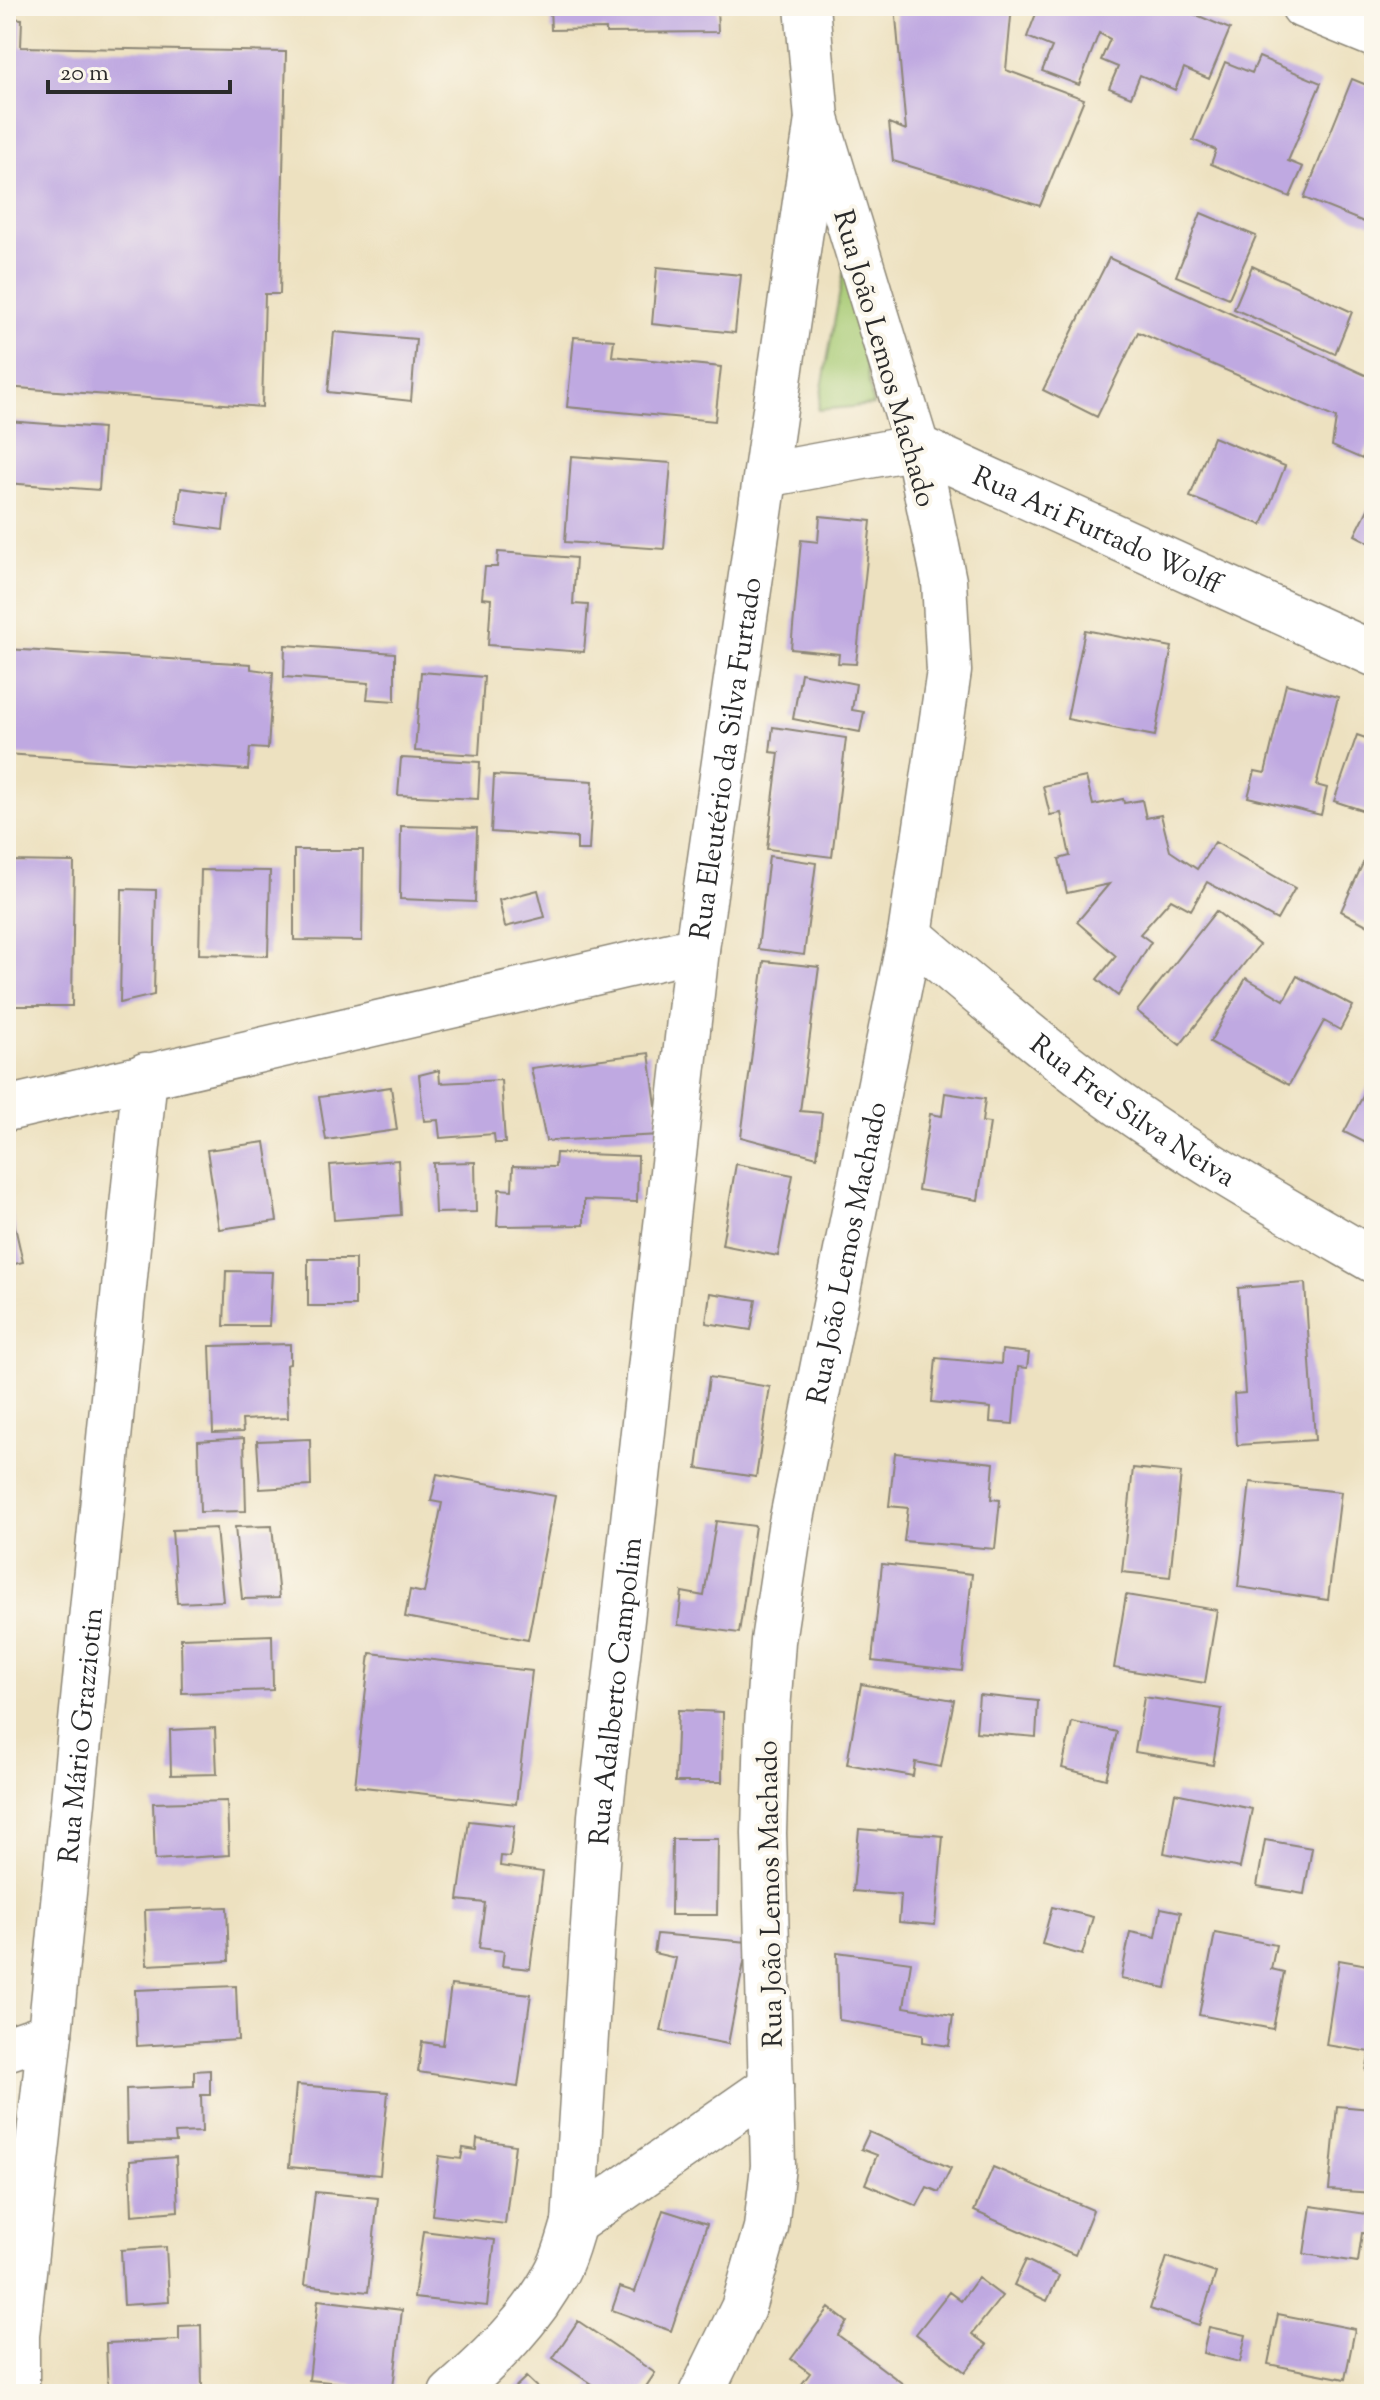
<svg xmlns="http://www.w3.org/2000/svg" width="1380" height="2400" viewBox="0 0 1380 2400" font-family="'Sorts Mill Goudy',serif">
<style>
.green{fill:#a8cb75;stroke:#6a7b50;stroke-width:2}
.building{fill:#bfa9e1}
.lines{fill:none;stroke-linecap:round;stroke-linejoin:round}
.street-casing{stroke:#8c8676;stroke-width:47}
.street{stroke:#fff;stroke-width:44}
.labels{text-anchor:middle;stroke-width:8;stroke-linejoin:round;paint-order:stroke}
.street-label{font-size:28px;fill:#2b2b2b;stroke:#fbf7ec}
</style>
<rect width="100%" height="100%" fill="#fbf7ec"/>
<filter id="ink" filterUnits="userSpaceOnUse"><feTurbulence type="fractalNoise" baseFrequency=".0125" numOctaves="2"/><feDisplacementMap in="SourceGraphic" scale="16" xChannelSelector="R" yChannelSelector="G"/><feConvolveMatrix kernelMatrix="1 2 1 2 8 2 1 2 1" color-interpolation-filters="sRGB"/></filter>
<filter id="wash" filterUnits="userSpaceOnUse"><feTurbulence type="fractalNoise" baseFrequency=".006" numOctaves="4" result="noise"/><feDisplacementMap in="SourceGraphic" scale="32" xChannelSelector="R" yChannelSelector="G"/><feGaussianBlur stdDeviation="1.8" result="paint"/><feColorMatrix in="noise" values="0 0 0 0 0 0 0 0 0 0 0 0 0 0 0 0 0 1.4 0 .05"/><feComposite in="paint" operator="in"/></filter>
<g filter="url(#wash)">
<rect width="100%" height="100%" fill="#ede1c0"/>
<path class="green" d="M 846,259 L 873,405 L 818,410 Z"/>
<g id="blocks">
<path class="building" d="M 550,6 L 717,6 L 718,32 L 606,33 L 606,29 L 551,30 Z
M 895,6 L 1012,6 L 1006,70 L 1084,99 L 1040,206 L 893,161 L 889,123 L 906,130 Z
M 1039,6 L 1175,6 L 1230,29 L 1209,79 L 1184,68 L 1175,90 L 1140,75 L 1131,97 L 1109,88 L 1118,67 L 1101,60 L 1110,39 L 1099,33 L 1079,85 L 1042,71 L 1052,47 L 1027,37 Z
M 6,18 L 22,19 L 21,47 L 286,52 L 280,294 L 265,294 L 262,407 L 6,387 Z
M 1259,57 L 1321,83 L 1288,161 L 1303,167 L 1290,197 L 1211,164 L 1216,150 L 1193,140 L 1225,62 L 1252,73 Z
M 1352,79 L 1374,88 L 1374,226 L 1304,198 Z
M 1201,213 L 1256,236 L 1229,298 L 1176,276 Z
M 1109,258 L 1374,379 L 1374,435 L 1362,459 L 1332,446 L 1336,418 L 1138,332 L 1097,417 L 1043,390 Z
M 1252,266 L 1352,312 L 1335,354 L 1234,309 Z
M 657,267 L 741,275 L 735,333 L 652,324 Z
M 334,332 L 416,339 L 411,401 L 328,392 Z
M 574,337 L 614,340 L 612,356 L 721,367 L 715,421 L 567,407 Z
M 6,421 L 103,428 L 99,490 L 6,483 Z
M 1213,437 L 1285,466 L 1262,525 L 1190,497 Z
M 571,456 L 671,463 L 664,549 L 565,542 Z
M 181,488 L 227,494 L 223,530 L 177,524 Z
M 1374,497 L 1374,545 L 1355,535 Z
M 820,516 L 871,521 L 856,664 L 838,663 L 839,654 L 791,649 L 801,540 L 818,542 Z
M 498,552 L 576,558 L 573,604 L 588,605 L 584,652 L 488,645 L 491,599 L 482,598 L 485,567 L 497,567 Z
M 1085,630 L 1172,647 L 1155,736 L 1067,719 Z
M 285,645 L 395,653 L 395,701 L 367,699 L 369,683 L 284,677 Z
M 6,649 L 251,664 L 251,669 L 273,672 L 268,749 L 250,748 L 248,770 L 6,754 Z
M 421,672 L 484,677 L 479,755 L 415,751 Z
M 801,673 L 856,684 L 852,710 L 864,712 L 860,732 L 793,719 Z
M 1286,684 L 1338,697 L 1316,785 L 1327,788 L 1321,815 L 1248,797 L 1255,771 L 1265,773 Z
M 773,727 L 846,738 L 832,857 L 767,849 L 779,753 L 770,752 Z
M 1357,735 L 1374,741 L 1374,814 L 1334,801 Z
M 401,758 L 480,762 L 478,799 L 398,795 Z
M 494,775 L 593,781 L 589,850 L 577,850 L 577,838 L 491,832 Z
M 1086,777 L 1093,805 L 1123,799 L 1124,803 L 1142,800 L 1146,818 L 1161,815 L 1170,851 L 1197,869 L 1215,842 L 1295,888 L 1277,920 L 1207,882 L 1191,910 L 1171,899 L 1140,934 L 1151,942 L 1118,996 L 1097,979 L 1116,956 L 1077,922 L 1109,884 L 1067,893 L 1059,859 L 1070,856 L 1061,813 L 1050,815 L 1043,786 Z
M 401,826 L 477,828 L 475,902 L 400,899 Z
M 1370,848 L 1374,850 L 1374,929 L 1341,911 Z
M 294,850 L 363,850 L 362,941 L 294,940 Z
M 769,856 L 816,863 L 804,955 L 758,949 Z
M 6,861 L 74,862 L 72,1006 L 6,1006 Z
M 201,870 L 270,871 L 268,956 L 199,954 Z
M 122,889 L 156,890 L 154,995 L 120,1003 Z
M 538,890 L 545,917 L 505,927 L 499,900 Z
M 1216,911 L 1259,945 L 1180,1045 L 1137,1011 Z
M 764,961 L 819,967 L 800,1111 L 822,1113 L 817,1157 L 741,1137 Z
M 1297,976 L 1353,1006 L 1340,1030 L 1324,1021 L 1289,1085 L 1210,1042 L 1246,978 L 1284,1000 Z
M 649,1053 L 660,1135 L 546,1141 L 531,1068 Z
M 439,1070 L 440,1083 L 501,1080 L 505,1143 L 495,1143 L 494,1134 L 440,1138 L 438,1120 L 424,1121 L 419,1075 Z
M 1372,1079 L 1374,1080 L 1374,1147 L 1344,1132 Z
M 391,1087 L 397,1130 L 326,1140 L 319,1097 Z
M 945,1093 L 985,1099 L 982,1122 L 990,1123 L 978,1200 L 918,1190 L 930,1114 L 942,1116 Z
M 265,1142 L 277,1221 L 219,1229 L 207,1150 Z
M 556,1153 L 638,1156 L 637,1202 L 584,1200 L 584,1225 L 497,1226 L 499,1189 L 512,1190 L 513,1166 L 555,1167 Z
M 398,1160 L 401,1215 L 334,1220 L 330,1165 Z
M 475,1162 L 476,1212 L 435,1213 L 433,1163 Z
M 736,1164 L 793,1175 L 778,1256 L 722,1245 Z
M 11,1209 L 23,1262 L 6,1266 L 6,1210 Z
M 308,1259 L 355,1259 L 355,1306 L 308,1306 Z
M 226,1271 L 272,1272 L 269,1326 L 224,1326 Z
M 1305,1283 L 1315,1440 L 1237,1445 L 1234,1394 L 1245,1393 L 1238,1288 Z
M 710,1293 L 756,1300 L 751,1330 L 706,1323 Z
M 6,1324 L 13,1350 L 6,1352 Z
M 290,1344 L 290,1364 L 286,1365 L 288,1418 L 242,1420 L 243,1432 L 213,1433 L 210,1346 Z
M 1002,1350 L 1029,1353 L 1027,1368 L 1018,1367 L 1013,1424 L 990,1422 L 991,1408 L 932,1402 L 936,1358 L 1001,1364 Z
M 709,1377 L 770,1387 L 756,1477 L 697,1468 Z
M 244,1438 L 246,1511 L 200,1512 L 198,1441 Z
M 310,1439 L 311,1486 L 260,1489 L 257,1441 Z
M 895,1453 L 994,1463 L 991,1499 L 1000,1500 L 995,1549 L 904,1541 L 908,1508 L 889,1506 Z
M 1133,1468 L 1181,1473 L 1170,1577 L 1122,1572 Z
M 437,1474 L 555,1496 L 528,1640 L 405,1617 L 410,1590 L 424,1593 L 442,1503 L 431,1501 Z
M 1250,1482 L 1341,1492 L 1328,1600 L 1238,1587 Z
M 716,1521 L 755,1526 L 739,1633 L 678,1625 L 682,1592 L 704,1596 Z
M 272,1526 L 279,1598 L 242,1599 L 235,1527 Z
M 216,1528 L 223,1601 L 177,1603 L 172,1530 Z
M 882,1564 L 972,1574 L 962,1671 L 872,1661 Z
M 1126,1595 L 1217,1610 L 1205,1683 L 1114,1668 Z
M 272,1635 L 273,1690 L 182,1693 L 181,1638 Z
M 370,1653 L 532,1671 L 516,1804 L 355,1786 Z
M 861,1684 L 954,1700 L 941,1767 L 915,1762 L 913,1776 L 847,1764 Z
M 979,1695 L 1038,1701 L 1036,1737 L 976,1732 Z
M 1144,1697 L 1222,1709 L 1213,1765 L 1135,1752 Z
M 678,1710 L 723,1712 L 722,1782 L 675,1782 Z
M 1072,1722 L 1117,1732 L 1106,1779 L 1062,1768 Z
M 215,1728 L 217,1774 L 171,1775 L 170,1730 Z
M 1175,1793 L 1252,1809 L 1240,1868 L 1164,1853 Z
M 227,1801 L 229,1855 L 155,1860 L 153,1803 Z
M 469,1821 L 514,1826 L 510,1857 L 501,1856 L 500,1866 L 543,1872 L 530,1969 L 502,1966 L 504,1951 L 479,1948 L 485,1903 L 458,1900 Z
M 859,1829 L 943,1836 L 935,1925 L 899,1922 L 901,1895 L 853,1891 Z
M 672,1839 L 718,1839 L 717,1915 L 671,1915 Z
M 1265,1840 L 1312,1848 L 1304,1894 L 1257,1886 Z
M 227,1907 L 229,1961 L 147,1965 L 145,1910 Z
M 1052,1907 L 1093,1917 L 1082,1955 L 1042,1944 Z
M 1161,1908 L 1181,1912 L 1166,1988 L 1121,1979 L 1130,1932 L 1156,1937 Z
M 1215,1933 L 1276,1945 L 1271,1969 L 1284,1972 L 1273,2029 L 1199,2015 Z
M 657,1934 L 748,1942 L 728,2044 L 661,2031 L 676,1958 L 654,1953 Z
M 837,1952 L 911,1962 L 904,2007 L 953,2015 L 949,2046 L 923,2042 L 923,2034 L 839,2020 Z
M 1339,1960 L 1374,1966 L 1374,2073 L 1366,2071 L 1370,2052 L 1326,2045 Z
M 451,1985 L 531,1994 L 518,2087 L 418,2072 L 422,2042 L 443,2045 Z
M 236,1986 L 238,2040 L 137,2046 L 135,1990 Z
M 210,2070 L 210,2095 L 201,2095 L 202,2132 L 175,2133 L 176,2142 L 127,2143 L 126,2089 L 194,2086 L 194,2071 Z
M 296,2085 L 388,2092 L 380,2175 L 289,2167 Z
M 1337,2106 L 1371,2109 L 1369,2134 L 1374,2134 L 1374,2193 L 1329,2190 Z
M 869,2132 L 951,2168 L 939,2192 L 927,2187 L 917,2206 L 865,2184 L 877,2155 L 861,2149 Z
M 477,2139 L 515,2145 L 505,2224 L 432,2215 L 439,2156 L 461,2159 L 463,2148 L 476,2150 Z
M 176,2157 L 178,2211 L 132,2215 L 130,2161 Z
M 993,2167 L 1093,2210 L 1075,2255 L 974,2211 Z
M 315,2192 L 378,2198 L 368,2292 L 304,2285 Z
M 1311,2206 L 1374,2215 L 1374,2235 L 1362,2233 L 1358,2262 L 1304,2254 Z
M 663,2210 L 707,2224 L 671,2331 L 612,2310 L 620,2287 L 635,2292 Z
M 423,2231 L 495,2240 L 487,2306 L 414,2298 Z
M 166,2247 L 169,2302 L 124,2305 L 121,2250 Z
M 1167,2257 L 1216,2273 L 1199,2325 L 1150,2309 Z
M 1026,2260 L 1059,2276 L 1047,2301 L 1014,2285 Z
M 978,2278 L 1002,2296 L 972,2334 L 987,2345 L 965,2372 L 916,2334 L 949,2292 L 961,2301 Z
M 318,2300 L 402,2310 L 393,2388 L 309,2380 Z
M 829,2308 L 847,2322 L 838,2335 L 911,2390 L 908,2394 L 804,2394 L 798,2389 L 810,2373 L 791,2359 Z
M 1278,2314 L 1355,2329 L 1345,2379 L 1268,2364 Z
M 578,2321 L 655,2373 L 641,2394 L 597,2394 L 588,2388 L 591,2384 L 553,2358 Z
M 201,2325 L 202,2389 L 108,2394 L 106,2343 L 179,2340 L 179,2326 Z
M 1209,2327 L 1246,2335 L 1240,2362 L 1203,2353 Z
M 526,2377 L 544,2394 L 508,2394 Z"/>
</g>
</g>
<g filter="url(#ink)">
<use href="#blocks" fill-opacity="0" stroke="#8c8676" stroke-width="2"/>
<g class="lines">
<defs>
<g id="street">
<path d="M 1303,6 L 1374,35"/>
<path id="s1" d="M 766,475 L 917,447 L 1374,654"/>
<path id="s2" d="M 910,935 C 975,991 1040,1046 1109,1097 C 1193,1158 1284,1209 1374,1261"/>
<path id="s3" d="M 6,1109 L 697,949 L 817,119 L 807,6"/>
<path d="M 6,2049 L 50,2034"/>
<path d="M 574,2223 L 771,2086"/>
<path id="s4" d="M 17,2394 L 17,2335 L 50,2034 L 145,1075"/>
<path id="s5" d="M 451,2394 C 491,2359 533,2319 557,2271 C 565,2256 569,2239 574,2223 L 600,1816 L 697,949"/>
<path id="s6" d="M 701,2394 L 743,2308 L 766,2228 L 773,2166 L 764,1833 L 767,1725 L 773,1641 L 790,1528 L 910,935 L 949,671 L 944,581 L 917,447 L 817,119"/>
</g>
</defs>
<use href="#street" class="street-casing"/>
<use href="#street" class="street"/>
</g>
</g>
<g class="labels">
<g class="street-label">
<text transform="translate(886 358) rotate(74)" y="10">Rua João Lemos Machado</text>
<text dy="10" stroke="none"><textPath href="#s1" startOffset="352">Rua Ari Furtado Wolff</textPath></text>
<text dy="10" stroke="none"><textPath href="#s3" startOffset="902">Rua Eleutério da Silva Furtado</textPath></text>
<text dy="10" stroke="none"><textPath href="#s2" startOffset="284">Rua Frei Silva Neiva</textPath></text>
<text dy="10" stroke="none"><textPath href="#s6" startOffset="1162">Rua João Lemos Machado</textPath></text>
<text dy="10" stroke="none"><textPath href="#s5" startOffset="748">Rua Adalberto Campolim</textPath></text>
<text dy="10" stroke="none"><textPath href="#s4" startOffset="662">Rua Mário Grazziotin</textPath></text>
<text transform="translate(769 1894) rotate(-91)" y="10">Rua João Lemos Machado</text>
</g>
</g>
<rect width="1380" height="2400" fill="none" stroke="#fbf7ec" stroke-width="32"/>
<path d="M48 80v12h182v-12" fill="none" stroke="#2b2b2b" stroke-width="4"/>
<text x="60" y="80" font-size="24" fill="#2b2b2b" stroke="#fbf7ec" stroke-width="6" paint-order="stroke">20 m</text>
</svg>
